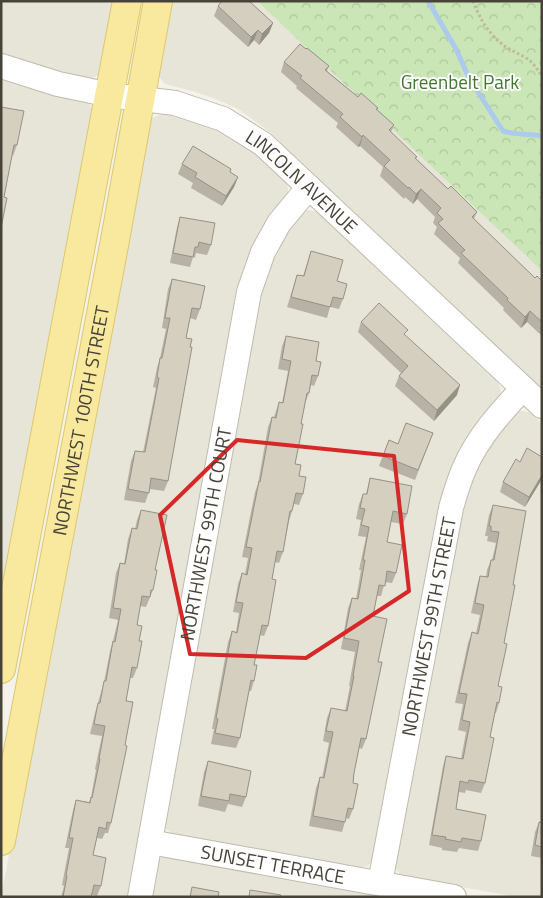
<svg xmlns="http://www.w3.org/2000/svg" width="543" height="898" viewBox="0 0 543 898" font-family="'Titillium Web',sans-serif">
<style>
.residential{fill:#e7e4d8}
.park{fill:url(#park-crowns)}
.lines{fill:none;stroke-linecap:round;stroke-linejoin:round}
.stream{stroke:#abcaec;stroke-width:5}
.minor-casing{stroke:#bfbbad;stroke-width:26}
.major-casing{stroke:#dcc86f;stroke-width:30}
.path{stroke:#c0b89f;stroke-width:3;stroke-dasharray:2.5 2.5;stroke-linecap:butt}
.minor{stroke:#fff;stroke-width:24}
.major{stroke:#f8e99f;stroke-width:28}
.wall{fill:#b7b2a5}
.shaded-wall{fill:#959186}
.building{fill:#d5cfc0;stroke:#959186}
.marked{fill:none;stroke:#d62828;stroke-width:4;stroke-linejoin:round}
.labels{text-anchor:middle;stroke-width:4;stroke-linejoin:round;paint-order:stroke}
.park-label{font-size:19px;fill:#41762f;stroke:#fff}
.street-label{font-size:19px;fill:#474338;stroke:#fff}
</style>
<defs>
<pattern id="park-crowns" width="20" height="18" patternUnits="userSpaceOnUse" patternTransform="scale(1.25)"><rect width="20" height="18" fill="#cae5b6"/><path d="M2 6a3 3 0 1 1 6 0M12 15a3 3 0 1 1 6 0" fill="none" stroke="#afc69d"/></pattern>
</defs>
<rect width="100%" height="100%" fill="#f4f2ea"/>
<path class="residential" d="M 1,1 L 117,1 L 101,72 L 97,76 L 88,79 L 71,76 L 1,56 Z
M 169,1 L 257,1 L 542,271 L 542,390 L 272,134 L 255,121 L 238,109 L 218,100 L 196,92 L 169,85 L 164,83 L 158,75 Z
M 1,78 L 84,101 L 90,105 L 93,110 L 1,611 Z
M 162,114 L 186,118 L 219,130 L 235,138 L 263,159 L 284,179 L 287,183 L 288,189 L 288,194 L 252,250 L 244,270 L 239,290 L 129,897 L 1,897 L 146,124 L 150,119 Z
M 305,210 L 315,211 L 319,213 L 496,380 L 499,385 L 501,391 L 499,397 L 457,458 L 442,493 L 437,512 L 374,858 L 368,866 L 359,868 L 174,835 L 165,828 L 163,823 L 257,298 L 281,238 Z
M 518,411 L 522,411 L 531,413 L 542,424 L 542,897 L 517,897 L 407,877 L 400,874 L 395,867 L 454,528 L 483,451 Z
M 165,855 L 406,897 L 149,897 L 157,861 Z"/>
<path class="park" d="M 257,1 L 542,1 L 542,271 Z"/>
<g class="lines">
<path class="stream" d="M 428,1 L 456,49 L 469,78 L 503,131 C 516,135 529,134 542,136"/>
<defs>
<g id="minor">
<path id="s1" d="M 1,66 L 58,84 L 87,90 L 109,95 L 175,103 L 223,119 L 263,144 L 542,406"/>
<path id="s2" d="M 150,842 L 454,897"/>
<path id="s3" d="M 380,883 L 451,508 C 455,494 459,480 465,467 C 478,437 501,412 523,388"/>
<path id="s4" d="M 140,897 L 249,292 L 263,252 L 279,223 L 309,187"/>
</g>
<g id="major">
<path d="M 1,669 L 127,1"/>
<path id="s5" d="M 1,841 L 115,240 L 158,1"/>
</g>
</defs>
<use href="#minor" class="minor-casing"/>
<use href="#major" class="major-casing"/>
<path class="path" d="M 473,1 C 479,17 488,33 502,44 C 509,50 518,53 526,58 C 533,62 537,69 542,76"/>
<use href="#minor" class="minor"/>
<use href="#major" class="major"/>
</g>
<path class="wall" d="M 218,6 L 273,23 L 269,33 L 259,45 L 254,40 L 248,47 L 214,16 Z
M 284,62 L 329,66 L 327,71 L 358,97 L 378,108 L 377,110 L 394,125 L 391,132 L 416,159 L 448,189 L 477,212 L 474,219 L 535,278 L 542,281 L 542,336 L 527,322 L 521,328 L 503,310 L 504,308 L 458,263 L 460,258 L 434,234 L 437,227 L 433,223 L 435,217 L 417,199 L 413,204 L 405,197 L 404,199 L 380,176 L 383,167 L 360,146 L 358,147 L 336,127 L 338,123 L 296,88 L 297,86 L 281,72 Z
M 1,107 L 17,145 L 13,156 L 12,155 L 4,197 Z
M 182,164 L 231,169 L 230,172 L 238,177 L 234,187 L 222,206 L 191,188 L 193,183 L 178,174 Z
M 180,217 L 211,245 L 207,255 L 196,253 L 195,258 L 193,257 L 190,267 L 170,263 L 177,227 Z
M 311,251 L 337,281 L 343,299 L 339,309 L 330,307 L 327,318 L 287,307 L 297,275 L 303,276 Z
M 172,279 L 200,309 L 196,320 L 190,318 L 186,338 L 168,481 L 164,491 L 150,489 L 145,503 L 124,500 L 131,461 L 135,451 L 143,452 L 156,388 L 153,387 L 157,368 L 160,358 L 166,329 L 162,328 L 168,289 Z
M 361,322 L 406,336 L 457,395 L 434,421 L 395,386 L 399,376 L 401,373 L 358,332 Z
M 286,336 L 316,361 L 318,376 L 314,386 L 311,385 L 309,393 L 305,403 L 301,424 L 295,464 L 299,476 L 303,494 L 299,505 L 294,504 L 292,511 L 289,521 L 283,552 L 279,563 L 275,562 L 272,579 L 268,626 L 264,636 L 260,635 L 254,665 L 254,681 L 251,691 L 249,691 L 240,738 L 236,748 L 211,744 L 214,729 L 212,729 L 228,642 L 232,631 L 236,632 L 239,613 L 233,612 L 238,584 L 242,573 L 245,574 L 248,558 L 242,557 L 255,492 L 258,484 L 268,427 L 272,417 L 274,417 L 279,402 L 282,403 L 288,371 L 278,369 L 282,346 Z
M 433,433 L 415,480 L 379,466 L 389,440 L 398,444 Z
M 370,478 L 407,514 L 403,524 L 391,522 L 387,542 L 396,573 L 392,583 L 385,582 L 381,596 L 377,596 L 373,616 L 378,662 L 366,739 L 362,749 L 359,748 L 354,773 L 353,783 L 353,809 L 349,819 L 346,818 L 342,832 L 309,826 L 316,788 L 320,777 L 322,778 L 329,743 L 323,741 L 327,718 L 331,708 L 345,711 L 350,686 L 349,686 L 355,652 L 341,649 L 348,608 L 352,598 L 356,599 L 361,570 L 359,570 L 366,537 L 358,536 L 361,520 L 356,519 L 359,504 L 363,494 L 366,494 Z
M 542,479 L 525,507 L 500,492 L 503,482 Z
M 493,505 L 513,585 L 504,643 L 498,686 L 499,703 L 496,713 L 495,713 L 490,737 L 485,783 L 481,793 L 466,790 L 465,793 L 459,792 L 456,809 L 481,841 L 478,851 L 459,848 L 457,852 L 442,850 L 442,848 L 429,845 L 443,766 L 446,756 L 461,759 L 466,732 L 458,730 L 463,704 L 455,703 L 468,643 L 472,632 L 476,633 L 480,615 L 471,613 L 477,586 L 480,576 L 486,577 L 487,570 L 491,560 L 492,560 L 496,543 L 487,541 L 488,536 L 485,536 L 489,515 Z
M 141,510 L 155,570 L 153,590 L 146,607 L 140,606 L 137,625 L 139,641 L 137,668 L 133,678 L 130,678 L 126,701 L 125,745 L 111,823 L 108,833 L 105,833 L 102,839 L 97,838 L 93,855 L 101,886 L 97,896 L 92,895 L 91,897 L 61,897 L 64,886 L 62,885 L 69,848 L 65,848 L 73,810 L 76,800 L 89,802 L 91,797 L 96,770 L 95,769 L 102,736 L 90,734 L 95,713 L 104,682 L 110,651 L 113,641 L 118,620 L 109,618 L 116,573 L 120,563 L 124,564 L 128,539 L 132,528 L 135,529 L 137,520 Z
M 208,761 L 246,797 L 242,807 L 228,804 L 225,812 L 198,806 L 204,772 Z
M 539,822 L 542,822 L 542,858 L 531,856 L 535,832 Z"/>
<path class="shaded-wall" d="M 273,23 L 269,33 L 259,45 L 262,34 Z
M 258,30 L 254,40 L 248,47 L 251,37 Z
M 363,135 L 360,146 L 358,147 L 362,137 Z
M 238,177 L 234,187 L 222,206 L 226,196 Z
M 421,189 L 417,199 L 413,204 L 416,194 Z
M 530,311 L 527,322 L 521,328 L 525,317 Z
M 460,385 L 457,395 L 434,421 L 437,410 Z
M 542,475 L 542,479 L 525,507 L 529,497 Z"/>
<path class="building" d="M 222,1 L 249,1 L 273,23 L 262,34 L 258,30 L 251,37 L 218,6 Z
M 300,44 L 306,49 L 307,48 L 329,66 L 325,70 L 358,97 L 361,93 L 378,108 L 376,109 L 394,125 L 389,130 L 417,157 L 415,158 L 448,189 L 451,186 L 477,212 L 472,217 L 535,278 L 537,276 L 542,281 L 542,322 L 530,311 L 525,317 L 507,300 L 508,298 L 461,253 L 465,250 L 438,223 L 443,219 L 437,213 L 441,208 L 421,189 L 416,194 L 409,187 L 408,188 L 384,166 L 390,160 L 363,135 L 362,137 L 340,117 L 343,114 L 300,78 L 302,76 L 284,62 Z
M 1,107 L 24,111 L 17,145 L 14,145 L 4,197 L 7,198 L 1,228 Z
M 193,146 L 231,169 L 230,172 L 238,177 L 226,196 L 195,177 L 197,173 L 182,164 Z
M 180,217 L 215,223 L 211,245 L 199,242 L 198,247 L 195,247 L 193,257 L 173,253 Z
M 311,251 L 343,260 L 337,281 L 347,284 L 343,299 L 333,297 L 330,307 L 291,297 L 297,275 L 304,276 Z
M 172,279 L 205,286 L 200,309 L 192,308 L 186,338 L 192,339 L 190,347 L 192,347 L 168,481 L 151,478 L 149,493 L 128,489 L 135,451 L 145,452 L 159,378 L 157,377 L 160,358 L 162,358 L 170,318 L 165,318 Z
M 379,303 L 408,330 L 404,334 L 460,385 L 437,410 L 399,376 L 408,366 L 361,322 Z
M 286,336 L 319,342 L 316,361 L 321,362 L 318,376 L 312,375 L 309,393 L 307,393 L 301,424 L 303,424 L 295,464 L 301,465 L 299,476 L 306,477 L 303,494 L 296,493 L 292,511 L 290,511 L 283,552 L 277,551 L 272,579 L 276,580 L 268,626 L 262,625 L 254,665 L 257,665 L 254,681 L 251,680 L 240,738 L 215,733 L 218,719 L 216,718 L 232,631 L 237,633 L 243,603 L 236,602 L 242,573 L 247,575 L 252,548 L 246,547 L 259,481 L 260,482 L 272,417 L 276,418 L 279,402 L 283,403 L 291,361 L 282,359 Z
M 406,423 L 433,433 L 418,470 L 383,456 L 389,440 L 398,444 Z
M 527,448 L 542,457 L 542,475 L 529,497 L 503,482 L 516,459 L 520,462 Z
M 370,478 L 412,486 L 407,514 L 393,511 L 387,542 L 402,545 L 396,573 L 387,571 L 385,586 L 379,585 L 373,616 L 387,619 L 378,662 L 382,662 L 366,739 L 361,738 L 354,773 L 353,783 L 358,784 L 353,809 L 348,808 L 345,822 L 313,816 L 320,777 L 324,778 L 333,732 L 326,731 L 331,708 L 347,711 L 354,676 L 353,676 L 359,641 L 344,638 L 352,598 L 358,599 L 365,560 L 363,560 L 369,527 L 361,525 L 365,509 L 360,508 L 363,494 L 367,494 Z
M 493,505 L 526,511 L 513,585 L 515,585 L 504,643 L 507,644 L 498,686 L 502,687 L 499,703 L 497,702 L 490,737 L 494,738 L 485,783 L 469,780 L 468,783 L 460,781 L 456,809 L 486,815 L 481,841 L 462,838 L 461,842 L 445,839 L 446,837 L 432,835 L 446,756 L 463,759 L 470,722 L 462,720 L 467,694 L 459,693 L 472,632 L 478,634 L 484,605 L 475,603 L 480,576 L 488,577 L 491,560 L 494,560 L 499,532 L 491,531 L 491,526 L 489,526 Z
M 141,510 L 167,515 L 155,570 L 157,570 L 153,590 L 151,590 L 150,597 L 142,596 L 137,625 L 142,626 L 139,641 L 142,641 L 137,668 L 132,667 L 126,701 L 133,702 L 125,745 L 127,746 L 111,823 L 107,822 L 106,829 L 99,827 L 93,855 L 106,858 L 101,886 L 94,885 L 91,897 L 63,897 L 67,876 L 66,875 L 73,838 L 69,838 L 76,800 L 90,803 L 91,797 L 92,798 L 100,759 L 99,759 L 105,726 L 94,724 L 98,703 L 100,703 L 104,681 L 106,681 L 113,641 L 115,642 L 121,609 L 113,608 L 120,563 L 125,564 L 132,528 L 137,529 Z
M 208,761 L 251,771 L 246,797 L 230,794 L 229,801 L 201,796 Z
M 539,822 L 542,822 L 542,847 L 535,845 Z
M 192,887 L 219,892 L 218,897 L 190,897 Z
M 250,890 L 281,895 L 280,897 L 249,897 Z"/>
<path class="marked" d="M 237,440 L 394,456 L 409,591 L 306,658 L 190,654 L 160,515 Z"/>
<g class="labels">
<g class="park-label">
<text x="460" y="89">Greenbelt Park</text>
</g>
<g class="street-label">
<text dy="7" stroke="none"><textPath href="#s1" startOffset="330">LINCOLN AVENUE</textPath></text>
<text dy="7" stroke="none"><textPath href="#s5" startOffset="428">NORTHWEST 100TH STREET</textPath></text>
<text dy="7" stroke="none"><textPath href="#s4" startOffset="369">NORTHWEST 99TH COURT</textPath></text>
<text dy="7" stroke="none"><textPath href="#s3" startOffset="261">NORTHWEST 99TH STREET</textPath></text>
<text dy="7" stroke="none"><textPath href="#s2" startOffset="125">SUNSET TERRACE</textPath></text>
</g>
</g>
<rect width="543" height="898" fill="none" stroke="#474338" stroke-width="5"/>
</svg>
